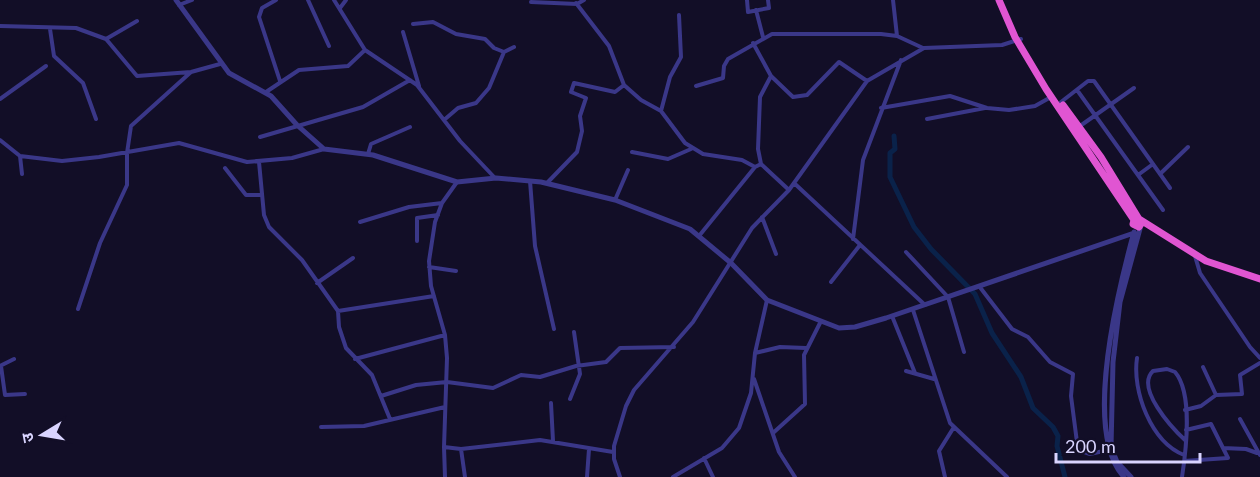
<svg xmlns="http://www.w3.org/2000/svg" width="1260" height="477" viewBox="0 0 1260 477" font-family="Lato,'Noto Sans Devanagari',sans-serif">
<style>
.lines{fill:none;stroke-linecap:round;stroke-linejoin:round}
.canal{stroke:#0a224a;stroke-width:5}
.minor{stroke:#3a3788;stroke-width:4}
.tertiary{stroke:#3a3788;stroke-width:5}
.trunk{stroke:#e055d2;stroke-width:7}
</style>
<rect width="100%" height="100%" fill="#120e27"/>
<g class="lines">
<path class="canal" d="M 894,136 L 895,149 L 890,153 L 890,177 L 914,227 L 931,249 L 975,294 L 992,333 L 1021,377 L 1033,408 L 1053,427 L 1058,436 L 1057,446 L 1065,477"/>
<path class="minor" d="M 276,0 L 262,8 L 259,17 L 280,81
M 308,0 L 329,46
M 334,0 L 365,50 L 417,85 L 460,141 L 495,178
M 747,0 L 748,12 L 769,8 L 768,0
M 893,0 L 897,36
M 531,2 L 577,4 L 584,0
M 576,3 L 609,46 L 624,85 L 641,100 L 661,111 L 685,143 L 703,154 L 742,160 L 755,167
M 179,5 L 192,0
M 340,8 L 346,0
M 756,10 L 763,37
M 137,21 L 106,39 L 137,76 L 191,72 L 220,64
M 413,24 L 433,22 L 456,34 L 485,39 L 494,48 L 504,52
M 0,26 L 76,28 L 106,39
M 50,29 L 54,56 L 83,83 L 96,119
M 403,32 L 419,86
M 753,43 L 771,76 L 793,97 L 807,95 L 839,62 L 867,81
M 771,76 L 760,97 L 758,149 L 761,164 L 789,190
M 696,86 L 723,78 L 724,66 L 728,59 L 772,34 L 881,34 L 897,36 L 923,48
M 1077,90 L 1163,210
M 266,92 L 299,70 L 348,66 L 365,50
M 0,99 L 46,66
M 1061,102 L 1088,81 L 1094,81 L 1170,188
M 881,108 L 950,96 L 987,108 L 1009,110 L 1035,106 L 1051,97
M 661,111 L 670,77 L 681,57 L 679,15
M 927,119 L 985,108
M 444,120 L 458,108 L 476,103 L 489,88 L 504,52 L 514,47
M 1080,126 L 1134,88
M 260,137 L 363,107 L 410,80
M 0,140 L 20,156 L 22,174
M 632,152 L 668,159 L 691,149
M 368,154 L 371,144 L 410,127
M 20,156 L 62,161 L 99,157 L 179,143 L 247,162 L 292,158 L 324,149
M 259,162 L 264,215 L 269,227 L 302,260 L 338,311 L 434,296
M 225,168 L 246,195 L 262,195
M 1160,174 L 1188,147
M 1138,175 L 1153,164
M 530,181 L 535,246 L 554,329
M 457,182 L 442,203 L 435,222 L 429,261 L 431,286 L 445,335 L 447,358 L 444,447 L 461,449 L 540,440 L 613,452
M 547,183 L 577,152 L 582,131 L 580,116 L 586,98 L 571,92 L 574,83 L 615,92 L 624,85
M 794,183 L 925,305
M 615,200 L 628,170
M 762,217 L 776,254
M 360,222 L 409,207 L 442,203
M 699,236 L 755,167 L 761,164
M 853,239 L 863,160 L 901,60
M 417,241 L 417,218 L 438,215
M 906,252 L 948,297 L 964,352
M 1195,256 L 1200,273 L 1250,347 L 1260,358
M 429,267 L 456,271
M 831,282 L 860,245
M 317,283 L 353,258
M 979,286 L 1012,329 L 1028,337 L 1050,362 L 1073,374 L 1071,396 L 1078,450 L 1090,454 L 1108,450
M 78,309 L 100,243 L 127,185 L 127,153 L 131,126 L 191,72
M 913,310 L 950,423 L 1007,477
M 338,311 L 339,327 L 346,348 L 372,375 L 390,419
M 892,316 L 915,373
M 755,353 L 780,347 L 806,348
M 1137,358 C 1132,391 1151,442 1184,455
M 355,359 L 445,335
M 0,366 L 14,359
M 1,366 L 5,395 L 25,394
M 906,371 L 934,379
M 754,379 L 779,452 L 795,477
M 1216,395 L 1242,394 L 1240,375 L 1260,363
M 381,396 L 416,385 L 447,382 L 493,388 L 521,375 L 540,377 L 576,366 L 606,362 L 620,348 L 674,347
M 570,399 L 580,374 L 574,332
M 551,403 L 553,441
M 1185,410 L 1201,406 L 1216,395 L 1203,367
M 1240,419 L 1260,455
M 321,427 L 364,426 L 445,407
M 773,433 L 805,404 L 804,355 L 821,321
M 444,447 L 445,477
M 1223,448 L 1246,449 L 1257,453
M 461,449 L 465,477
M 704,458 L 713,477
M 1184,461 L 1228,458 L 1211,424 L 1186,430
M 587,477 L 589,449
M 620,477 L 614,459 L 614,446 L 626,406 L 634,390 L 693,322 L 752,228 L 789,190 L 867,81 L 924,48 L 1002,45 L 1021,39
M 673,477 L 722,448 L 739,428 L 751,393 L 755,353 L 767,300
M 945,477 L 939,451 L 954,427
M 1182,477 C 1186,451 1193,393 1175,372 L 1167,369 L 1153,371 C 1135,388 1172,428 1185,440"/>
<path class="tertiary" d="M 176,0 L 229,73 L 271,96 L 297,125 L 324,149 L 373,155 L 457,182 L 496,178 L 541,182 L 615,200 L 690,229 L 731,263 L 767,300 L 839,328 L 855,327 L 886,318 L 1134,233
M 1124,477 C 1082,432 1119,287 1134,232
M 1131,477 L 1117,462 L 1111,447 L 1113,362 L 1120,302 L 1141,225"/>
<path class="trunk" d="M 999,0 L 1015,37 L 1046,89 L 1134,220
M 1063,105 L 1101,157 L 1139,219
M 1142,222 L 1139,227 L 1133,224 L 1134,220 L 1139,219 L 1206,261 L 1260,279"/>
</g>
<g transform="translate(42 435) rotate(259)" stroke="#120e27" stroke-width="4.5" paint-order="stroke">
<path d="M0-4.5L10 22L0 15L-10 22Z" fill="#d9d4ff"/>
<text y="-9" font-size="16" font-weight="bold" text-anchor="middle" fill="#d9d4ff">उ</text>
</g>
<path d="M1056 453v9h144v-9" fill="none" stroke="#d9d4ff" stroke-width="3"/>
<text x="1065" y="453" font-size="18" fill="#d9d4ff" stroke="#120e27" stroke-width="4.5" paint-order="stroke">200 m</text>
</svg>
